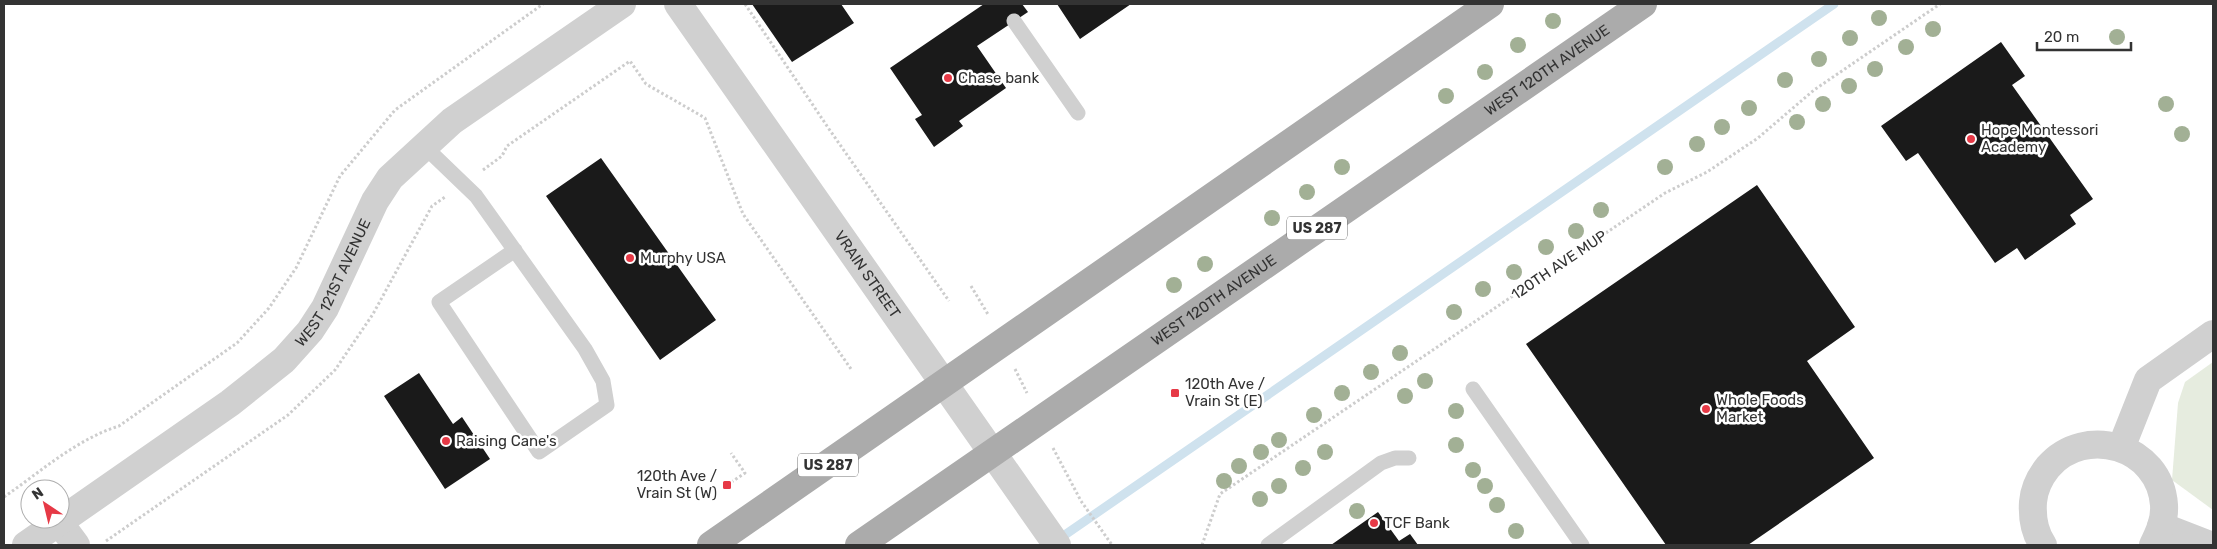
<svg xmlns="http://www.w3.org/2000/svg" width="2217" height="549" viewBox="0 0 2217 549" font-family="Rubik,sans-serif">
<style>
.green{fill:#e6ecdf}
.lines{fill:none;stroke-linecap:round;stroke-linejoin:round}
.stream{stroke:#cfe2ee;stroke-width:9}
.building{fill:#1a1a1a}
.path{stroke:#cdcdcd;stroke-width:3;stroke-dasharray:2.5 2.5;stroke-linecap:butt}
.service{stroke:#d0d0d0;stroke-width:15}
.minor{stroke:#d0d0d0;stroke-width:28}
.primary{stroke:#ababab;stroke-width:28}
.tree{fill:#a2b095}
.poi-dot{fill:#e63946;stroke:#fff;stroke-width:2}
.labels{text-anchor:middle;stroke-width:5;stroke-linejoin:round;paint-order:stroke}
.shield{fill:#fff;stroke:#707070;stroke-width:1}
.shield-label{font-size:14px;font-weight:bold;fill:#333}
.street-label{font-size:15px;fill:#333;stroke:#fff}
.poi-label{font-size:15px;fill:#333;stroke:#fff;text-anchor:start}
</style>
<rect width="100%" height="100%" fill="#fff"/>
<path class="green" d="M 2213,362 L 2213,510 L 2172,480 L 2178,403 L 2185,382 Z"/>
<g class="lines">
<path class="stream" d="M 1056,541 L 1834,4"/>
</g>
<path class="building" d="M 752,4 L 841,4 L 854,23 L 792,62 Z
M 984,4 L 1022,4 L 1028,12 L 977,46 L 1006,88 L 959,121 L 963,126 L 934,147 L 915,119 L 922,115 L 890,68 Z
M 1057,4 L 1131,4 L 1080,39 Z
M 2001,42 L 2025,76 L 2012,85 L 2093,199 L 2070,215 L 2076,224 L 2025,260 L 2017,248 L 1995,263 L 1918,153 L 1906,161 L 1881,126 Z
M 601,158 L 716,320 L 660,360 L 546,196 Z
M 1757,185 L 1855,327 L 1807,361 L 1874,458 L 1748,545 L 1666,545 L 1526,344 Z
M 419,373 L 453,424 L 462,417 L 490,459 L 445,489 L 384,396 Z
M 1378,512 L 1399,541 L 1410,534 L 1418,545 L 1331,545 Z"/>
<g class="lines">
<path class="path" d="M 745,4 L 829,129 L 949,301
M 483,170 L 502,156 L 507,146 L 630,61 L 646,84 L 705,118 L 743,214 L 851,369
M 971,286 L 989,316
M 1015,369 L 1027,393
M 1053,448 L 1081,501 L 1112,545
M 727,485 L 745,473 L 731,453
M 4,497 C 40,472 77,439 119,426 L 237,343 L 269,308 L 296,268 L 340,176 L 395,110 L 543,4
M 106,541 L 288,415 L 335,370 L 373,314 L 432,206 L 445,197
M 1202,545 L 1220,494 L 1665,193 L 1707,172 L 1758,138 L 1814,90 L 1940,4"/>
<path class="service" d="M 1014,21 L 1078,113
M 424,146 L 476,196 L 585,349 L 603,381 L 607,405 L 539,452 L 439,302 L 515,250
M 1473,389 L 1582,545
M 1268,545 L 1381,463 L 1395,458 L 1409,458"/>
<g class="minor">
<path id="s1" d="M 678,4 L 1057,545"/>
<path d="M 2121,448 L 2148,380 L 2213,334"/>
<path d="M 59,522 L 76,545"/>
<path d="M 2161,526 L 2210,545"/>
<path id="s2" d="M 26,545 L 230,403 L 284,360 L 310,331 L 325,308 L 375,201 L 390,178 L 452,121 L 622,4"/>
<path d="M 2043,545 C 2034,532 2032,517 2033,502 C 2034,489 2040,477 2048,467 C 2085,424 2160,446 2164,505 C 2165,520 2159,533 2153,545"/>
</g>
<g class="primary">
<path d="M 711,545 L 1490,4"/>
<path id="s3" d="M 859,545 L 1643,4"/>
</g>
</g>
<g class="tree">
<circle cx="1879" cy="18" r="8"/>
<circle cx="1553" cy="21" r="8"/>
<circle cx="1933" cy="29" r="8"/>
<circle cx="2117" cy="37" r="8"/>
<circle cx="1850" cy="38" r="8"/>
<circle cx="1518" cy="45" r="8"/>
<circle cx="1906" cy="47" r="8"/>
<circle cx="1819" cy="59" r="8"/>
<circle cx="1875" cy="69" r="8"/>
<circle cx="1485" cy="72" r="8"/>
<circle cx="1785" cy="80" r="8"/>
<circle cx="1849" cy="86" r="8"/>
<circle cx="1446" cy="96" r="8"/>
<circle cx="1823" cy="104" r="8"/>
<circle cx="2166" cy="104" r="8"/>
<circle cx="1749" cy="108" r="8"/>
<circle cx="1797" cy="122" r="8"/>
<circle cx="1722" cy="127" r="8"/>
<circle cx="2182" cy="134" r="8"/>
<circle cx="1697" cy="144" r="8"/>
<circle cx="1342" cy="167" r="8"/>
<circle cx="1665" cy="167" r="8"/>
<circle cx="1307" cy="192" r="8"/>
<circle cx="1601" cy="210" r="8"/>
<circle cx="1272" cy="218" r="8"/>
<circle cx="1576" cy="231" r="8"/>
<circle cx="1546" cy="247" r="8"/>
<circle cx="1205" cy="264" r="8"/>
<circle cx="1514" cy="272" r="8"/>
<circle cx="1174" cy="285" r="8"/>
<circle cx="1483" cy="289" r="8"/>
<circle cx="1454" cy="312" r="8"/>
<circle cx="1400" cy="353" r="8"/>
<circle cx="1371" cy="372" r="8"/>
<circle cx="1425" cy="381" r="8"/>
<circle cx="1342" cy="393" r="8"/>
<circle cx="1405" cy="396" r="8"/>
<circle cx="1456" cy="411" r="8"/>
<circle cx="1314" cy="415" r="8"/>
<circle cx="1279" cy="440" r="8"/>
<circle cx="1456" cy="445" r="8"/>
<circle cx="1261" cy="452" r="8"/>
<circle cx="1325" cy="452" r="8"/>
<circle cx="1239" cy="466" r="8"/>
<circle cx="1303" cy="468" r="8"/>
<circle cx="1473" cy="470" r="8"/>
<circle cx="1224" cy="481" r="8"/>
<circle cx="1279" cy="486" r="8"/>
<circle cx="1485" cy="486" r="8"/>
<circle cx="1260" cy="499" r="8"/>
<circle cx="1497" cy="505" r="8"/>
<circle cx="1357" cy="511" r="8"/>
<circle cx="1516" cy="531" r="8"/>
</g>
<g class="poi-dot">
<circle cx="948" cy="78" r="5"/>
<circle cx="1971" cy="139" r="5"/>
<circle cx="630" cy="258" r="5"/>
<rect x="1170" y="388" width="10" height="10" rx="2.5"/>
<circle cx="1706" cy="409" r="5"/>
<circle cx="446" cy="441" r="5"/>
<rect x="722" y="480" width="10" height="10" rx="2.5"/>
<circle cx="1374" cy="523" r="5"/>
</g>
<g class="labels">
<g class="shield">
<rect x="1287" y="216.5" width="60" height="23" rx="4"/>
<rect x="798" y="453.5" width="60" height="23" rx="4"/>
</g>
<g class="shield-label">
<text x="1317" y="233">US 287</text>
<text x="828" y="470">US 287</text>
</g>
<g class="street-label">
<text dy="5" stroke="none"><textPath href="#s3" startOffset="836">WEST 120TH AVENUE</textPath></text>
<text transform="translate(1559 265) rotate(-34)" y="5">120TH AVE MUP</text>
<text dy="5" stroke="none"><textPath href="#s1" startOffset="330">VRAIN STREET</textPath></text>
<text dy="5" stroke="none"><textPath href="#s2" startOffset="410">WEST 121ST AVENUE</textPath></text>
<text dy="5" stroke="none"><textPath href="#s3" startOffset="431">WEST 120TH AVENUE</textPath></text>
</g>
<g class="poi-label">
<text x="958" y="83">Chase bank</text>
<text x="1981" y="135">Hope Montessori<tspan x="1981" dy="17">Academy</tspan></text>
<text x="640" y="263">Murphy USA</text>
<text x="1185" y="389">120th Ave /<tspan x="1185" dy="17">Vrain St (E)</tspan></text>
<text x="1716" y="405">Whole Foods<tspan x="1716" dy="17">Market</tspan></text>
<text x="456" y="446">Raising Cane's</text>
<text x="717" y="481" text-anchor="end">120th Ave /<tspan x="717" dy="17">Vrain St (W)</tspan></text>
<text x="1384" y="528">TCF Bank</text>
</g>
</g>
<rect width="2217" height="549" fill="none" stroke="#333333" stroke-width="10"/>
<g transform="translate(45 504) rotate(325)"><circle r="24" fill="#ffffff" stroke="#adadad"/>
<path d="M0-4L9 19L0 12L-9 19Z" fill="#e63946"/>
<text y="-8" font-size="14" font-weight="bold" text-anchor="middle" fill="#333333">N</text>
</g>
<path d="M2037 42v8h94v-8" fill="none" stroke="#333333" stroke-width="2.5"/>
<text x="2044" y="42" font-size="15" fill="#333333" stroke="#ffffff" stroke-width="4" paint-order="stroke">20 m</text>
</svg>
